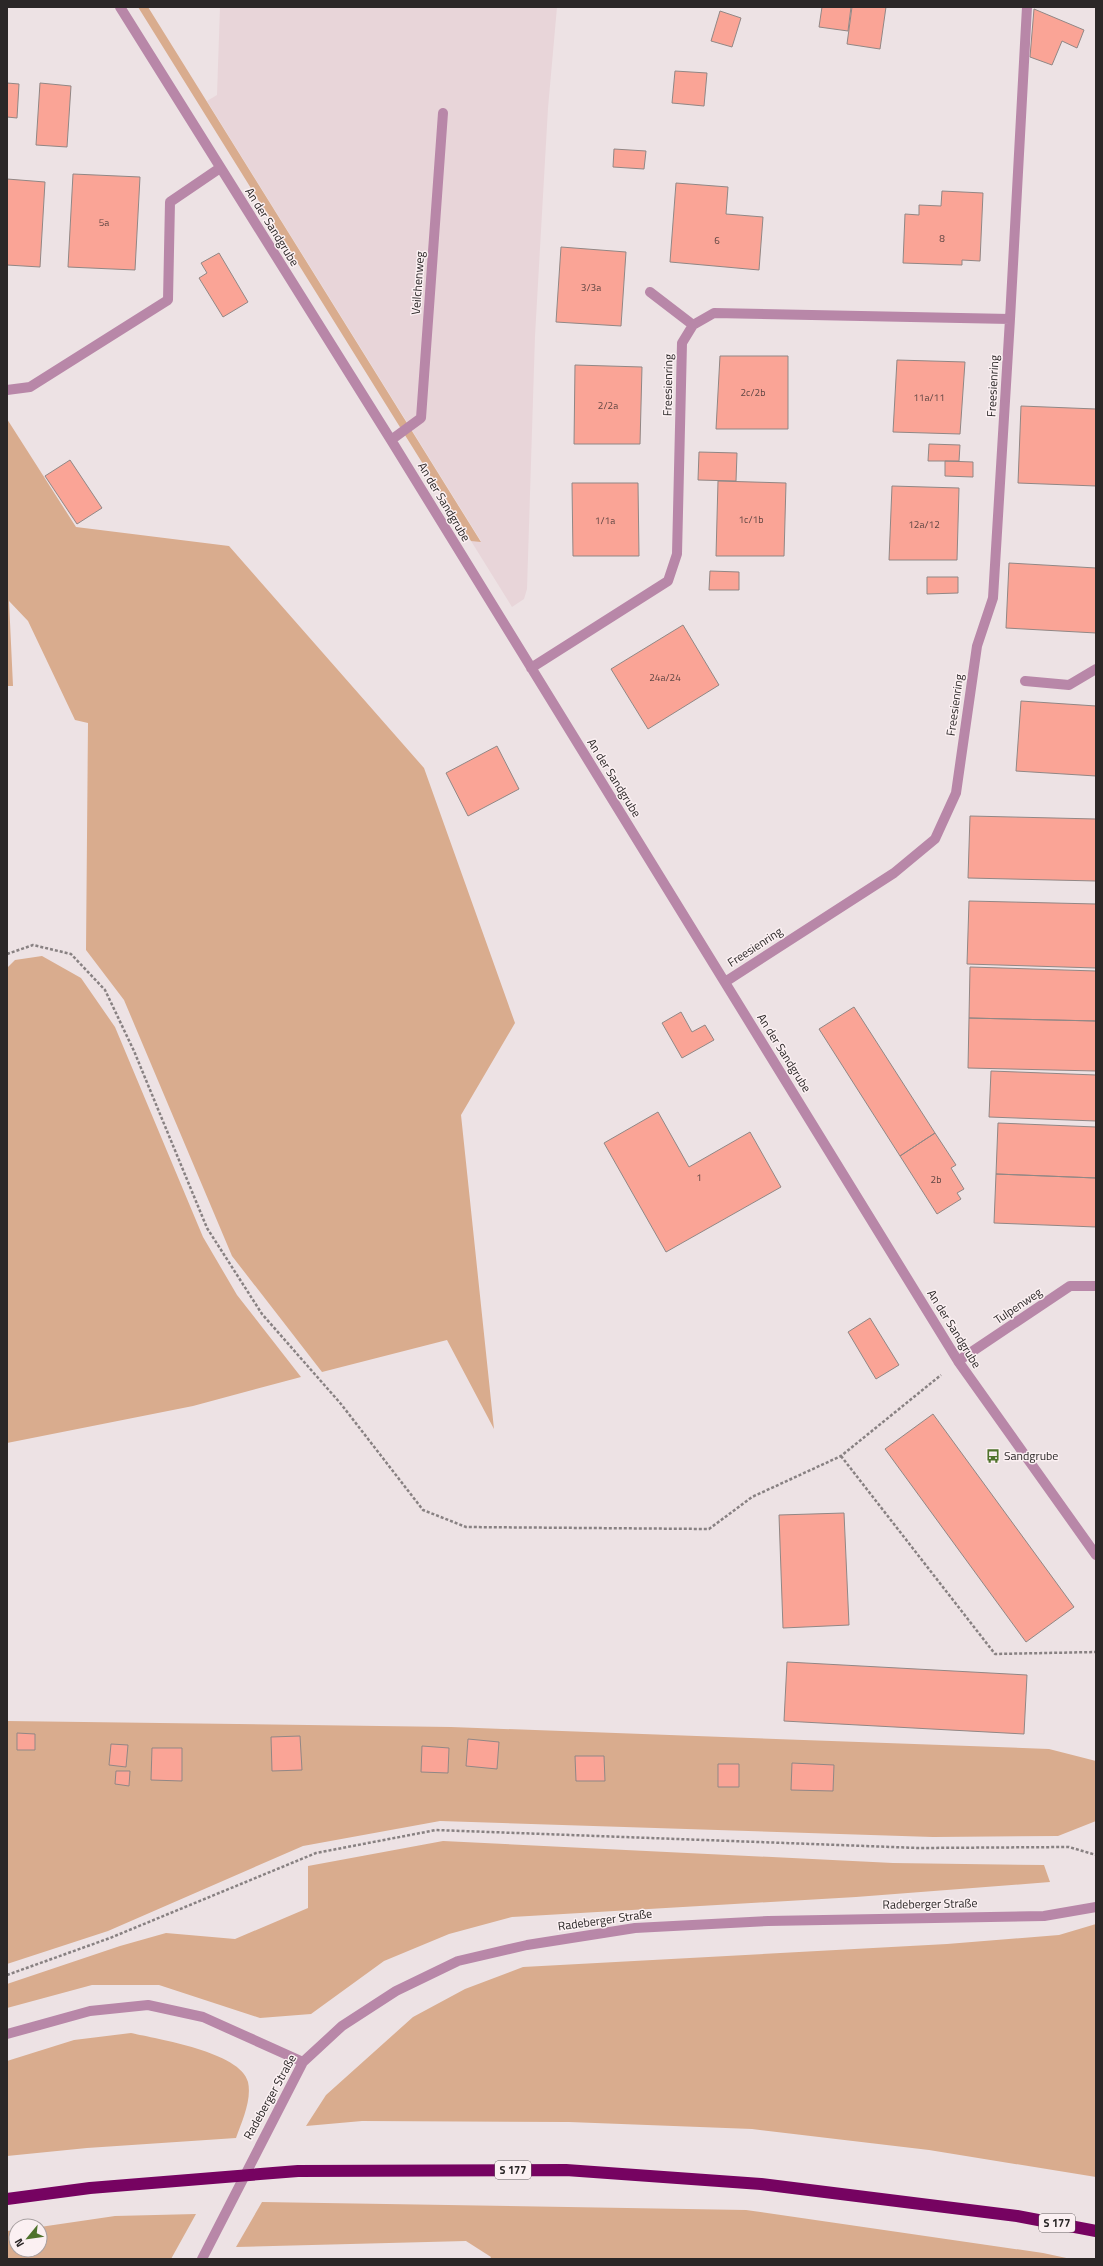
<svg xmlns="http://www.w3.org/2000/svg" width="1103" height="2266" viewBox="0 0 1103 2266" font-family="'Titillium Web',sans-serif">
<style>
.built{fill:#e8d5d9}
.green{fill:#d9ac8e}
.building{fill:#faa496;stroke:#918785}
.lines{fill:none;stroke-linecap:round;stroke-linejoin:round}
.path{stroke:#888182;stroke-width:2.5;stroke-dasharray:3 2;stroke-linecap:butt}
.minor{stroke:#b887a8;stroke-width:10}
.highway{stroke:#760361;stroke-width:12}
.labels{text-anchor:middle;stroke-width:3;stroke-linejoin:round;paint-order:stroke}
.number-label{font-size:10px;fill:#5f4643}
.shield{fill:#fbf0f2;stroke:#696364;stroke-width:1}
.shield-label{font-size:11px;font-weight:bold;fill:#2b2727}
.street-label{font-size:12px;fill:#2b2727;stroke:#fbf0f2}
.poi-label{font-size:12px;fill:#2b2727;stroke:#fbf0f2;text-anchor:start}
</style>
<rect width="100%" height="100%" fill="#ede2e4"/>
<path class="built" d="M 220,7 L 557,7 L 548,108 L 535,336 L 527,589 L 524,599 L 512,607 L 471,541 L 481,541 L 207,101 L 217,95 Z"/>
<path class="green" d="M 138,7 L 148,7 L 481,542 L 471,541 Z
M 7,419 L 76,527 L 229,546 L 424,768 L 515,1023 L 461,1115 L 494,1429 L 447,1340 L 322,1372 L 232,1256 L 124,1000 L 86,950 L 88,723 L 75,720 L 28,621 L 9,601 L 13,686 L 7,686 Z
M 42,956 L 81,978 L 115,1027 L 203,1237 L 237,1295 L 301,1377 L 193,1406 L 7,1443 L 7,968 L 15,960 Z
M 7,1721 L 451,1727 L 1049,1749 L 1096,1761 L 1096,1821 L 1058,1836 L 933,1837 L 440,1821 L 303,1846 L 108,1931 L 7,1964 Z
M 443,1841 L 893,1863 L 1044,1865 L 1050,1882 L 856,1897 L 512,1917 L 449,1934 L 384,1961 L 311,2014 L 260,2018 L 159,1985 L 92,1985 L 7,2008 L 7,1984 L 120,1946 L 166,1933 L 235,1939 L 308,1908 L 308,1866 Z
M 1096,1924 L 1096,2177 L 929,2150 L 752,2129 L 569,2122 L 362,2121 L 306,2126 L 326,2095 L 413,2017 L 465,1989 L 523,1967 L 947,1944 L 1059,1935 Z
M 131,2033 C 157,2039 241,2052 248,2082 C 252,2100 242,2121 236,2138 L 87,2148 L 7,2156 L 7,2061 L 74,2040 Z
M 262,2202 L 746,2210 L 1043,2253 L 1071,2259 L 490,2259 L 491,2257 L 466,2241 L 236,2247 Z
M 196,2214 L 171,2259 L 7,2259 L 7,2231 L 16,2230 L 16,2250 L 40,2250 L 40,2227 L 115,2216 Z"/>
<path class="building" d="M 822,7 L 851,7 L 848,31 L 819,27 Z
M 852,7 L 886,7 L 880,49 L 847,44 Z
M 1034,9 L 1084,30 L 1077,48 L 1062,41 L 1052,65 L 1030,57 Z
M 720,11 L 741,18 L 732,47 L 711,41 Z
M 675,71 L 707,73 L 704,106 L 672,103 Z
M 7,83 L 19,84 L 17,118 L 7,117 Z
M 40,83 L 71,86 L 67,147 L 36,145 Z
M 614,149 L 646,151 L 644,169 L 613,167 Z
M 73,174 L 140,177 L 135,270 L 68,267 Z
M 7,179 L 45,182 L 40,267 L 7,265 Z
M 676,183 L 728,187 L 726,214 L 763,217 L 759,270 L 670,262 Z
M 942,191 L 983,193 L 980,261 L 962,260 L 962,265 L 903,263 L 905,214 L 919,215 L 919,205 L 941,206 Z
M 561,247 L 626,252 L 621,326 L 556,322 Z
M 219,253 L 248,302 L 223,317 L 199,278 L 207,273 L 201,263 Z
M 720,356 L 788,356 L 788,429 L 716,429 Z
M 897,360 L 965,362 L 960,434 L 893,432 Z
M 575,365 L 642,367 L 640,444 L 574,444 Z
M 1021,406 L 1096,409 L 1096,486 L 1018,483 Z
M 929,444 L 960,445 L 959,461 L 928,461 Z
M 699,452 L 737,453 L 736,481 L 698,480 Z
M 70,460 L 102,508 L 77,524 L 45,476 Z
M 945,461 L 973,462 L 973,477 L 945,476 Z
M 718,481 L 786,483 L 784,556 L 716,556 Z
M 572,483 L 638,483 L 639,556 L 573,556 Z
M 892,486 L 959,488 L 957,560 L 889,560 Z
M 1009,563 L 1096,568 L 1096,633 L 1006,628 Z
M 710,571 L 739,572 L 739,590 L 709,590 Z
M 927,577 L 958,577 L 958,593 L 927,594 Z
M 683,625 L 719,685 L 648,729 L 611,669 Z
M 1021,701 L 1096,706 L 1096,776 L 1016,771 Z
M 497,746 L 519,789 L 468,816 L 446,773 Z
M 970,816 L 1096,819 L 1096,881 L 968,878 Z
M 969,901 L 1096,904 L 1096,968 L 967,964 Z
M 970,967 L 1096,971 L 1096,1021 L 969,1018 Z
M 854,1007 L 935,1133 L 900,1156 L 819,1029 Z
M 681,1012 L 692,1032 L 705,1025 L 714,1040 L 682,1058 L 662,1023 Z
M 969,1018 L 1096,1021 L 1096,1071 L 968,1068 Z
M 991,1071 L 1096,1075 L 1096,1121 L 989,1117 Z
M 658,1112 L 689,1167 L 750,1132 L 781,1187 L 666,1252 L 604,1143 Z
M 998,1123 L 1096,1127 L 1096,1178 L 996,1174 Z
M 935,1133 L 956,1165 L 951,1168 L 964,1189 L 957,1193 L 961,1199 L 937,1214 L 900,1156 Z
M 996,1174 L 1096,1178 L 1096,1227 L 994,1223 Z
M 870,1318 L 899,1365 L 876,1379 L 848,1332 Z
M 933,1414 L 1074,1607 L 1026,1642 L 885,1449 Z
M 844,1513 L 849,1625 L 783,1628 L 779,1515 Z
M 787,1662 L 1027,1675 L 1024,1734 L 784,1721 Z
M 17,1733 L 35,1734 L 35,1750 L 17,1750 Z
M 300,1736 L 302,1770 L 272,1771 L 271,1737 Z
M 468,1739 L 499,1742 L 497,1769 L 466,1766 Z
M 111,1744 L 128,1745 L 126,1767 L 109,1765 Z
M 422,1746 L 449,1748 L 448,1773 L 421,1772 Z
M 152,1748 L 182,1748 L 182,1781 L 151,1780 Z
M 575,1756 L 604,1756 L 605,1781 L 576,1781 Z
M 792,1763 L 834,1765 L 833,1791 L 791,1790 Z
M 718,1764 L 739,1764 L 739,1787 L 718,1787 Z
M 116,1771 L 130,1771 L 129,1786 L 115,1784 Z"/>
<g class="lines">
<path class="path" d="M 7,954 L 33,945 L 71,954 L 105,990 L 134,1051 L 207,1228 L 262,1314 L 341,1404 L 423,1510 L 466,1527 L 709,1529 L 752,1497 L 841,1456 L 941,1375
M 841,1456 L 995,1654 L 1096,1652
M 7,1975 L 110,1938 L 316,1853 L 436,1830 L 919,1848 L 1069,1847 L 1096,1855"/>
<path class="minor" d="M 120,7 L 391,440 L 958,1361 L 1096,1555
M 650,292 L 693,325
M 1010,319 L 1027,7
M 7,390 L 30,387 L 168,300 L 170,202 L 220,168
M 391,440 L 421,418 L 443,113
M 531,668 L 668,581 L 677,554 L 682,343 L 693,325 L 714,313 L 1010,319 L 993,598 L 977,646 L 956,793 L 935,839 L 894,873 L 725,982
M 1025,681 L 1069,685 L 1096,669
M 958,1361 L 1070,1286 L 1096,1286
M 7,2034 L 90,2011 L 148,2005 L 203,2017 L 303,2062
M 202,2259 L 303,2062 L 342,2026 L 396,1991 L 458,1961 L 527,1945 L 635,1928 L 768,1921 L 1044,1916 L 1096,1907"/>
<path class="highway" d="M 7,2199 L 90,2188 L 298,2171 L 566,2170 L 761,2184 L 1017,2216 L 1096,2231"/>
</g>
<defs>
<symbol id="bus-bare" viewBox="-9 -9 18 18"><path d="M-5-6H5V4H4V6H2V4H-2V6H-4V4H-5ZM-3.5-4V0h7V-4ZM-3.5 1.2v1.5H-2V1.2ZM2 1.2v1.5H3.5V1.2Z" fill="#4f732c" stroke="#fbf0f2" stroke-width="2.5" paint-order="stroke"/></symbol>
</defs>
<g fill-rule="evenodd">
<use href="#bus-bare" x="983" y="1446" width="20" height="20"/>
</g>
<g class="labels">
<g class="number-label">
<text x="104" y="226">5a</text>
<text x="942" y="242">8</text>
<text x="717" y="244">6</text>
<text x="591" y="291">3/3a</text>
<text x="753" y="396">2c/2b</text>
<text x="929" y="401">11a/11</text>
<text x="608" y="409">2/2a</text>
<text x="751" y="523">1c/1b</text>
<text x="605" y="524">1/1a</text>
<text x="924" y="528">12a/12</text>
<text x="665" y="681">24a/24</text>
<text x="699" y="1181">1</text>
<text x="936" y="1183">2b</text>
</g>
<g class="shield">
<rect x="495" y="2161" width="36" height="18" rx="3"/>
<rect x="1039" y="2214" width="36" height="18" rx="3"/>
</g>
<g class="shield-label">
<text x="513" y="2174">S 177</text>
<text x="1057" y="2227">S 177</text>
</g>
<g class="street-label">
<text transform="translate(272 227) rotate(58)" y="4">An der Sandgrube</text>
<text transform="translate(418 283) rotate(-86)" y="4">Veilchenweg</text>
<text transform="translate(668 385) rotate(-89)" y="4">Freesienring</text>
<text transform="translate(993 386) rotate(-87)" y="4">Freesienring</text>
<text transform="translate(444 502) rotate(59)" y="4">An der Sandgrube</text>
<text transform="translate(955 705) rotate(-82)" y="4">Freesienring</text>
<text transform="translate(614 778) rotate(58)" y="4">An der Sandgrube</text>
<text transform="translate(755 947) rotate(-33)" y="4">Freesienring</text>
<text transform="translate(784 1053) rotate(58)" y="4">An der Sandgrube</text>
<text transform="translate(1018 1306) rotate(-34)" y="4">Tulpenweg</text>
<text transform="translate(954 1329) rotate(58)" y="4">An der Sandgrube</text>
<text transform="translate(930 1904) rotate(-1)" y="4">Radeberger Straße</text>
<text transform="translate(605 1920) rotate(-8)" y="4">Radeberger Straße</text>
<text transform="translate(270 2097) rotate(-61)" y="4">Radeberger Straße</text>
</g>
<g class="poi-label">
<text x="1004" y="1460">Sandgrube</text>
</g>
</g>
<rect width="1103" height="2266" fill="none" stroke="#2b2727" stroke-width="16"/>
<g transform="translate(28 2238) rotate(241)"><circle r="19" fill="#fbf0f2" stroke="#a8a0a1"/>
<path d="M0-3L7 15L0 10L-7 15Z" fill="#4f732c"/>
<text y="-6" font-size="11" font-weight="bold" text-anchor="middle" fill="#2b2727">N</text>
</g>
</svg>
